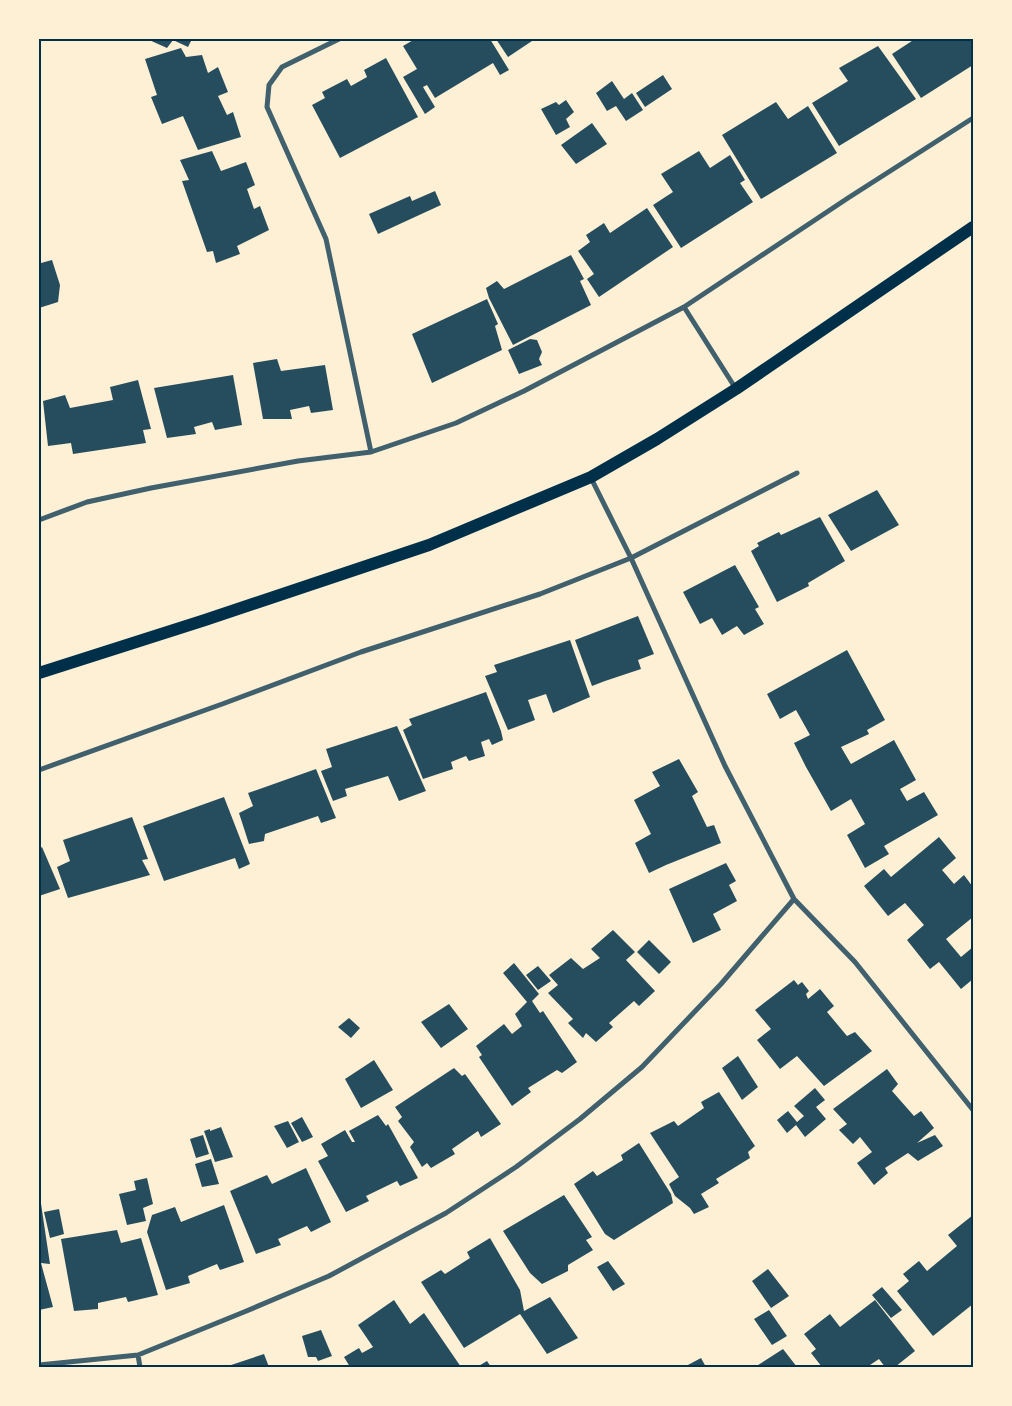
<svg xmlns="http://www.w3.org/2000/svg" width="1012" height="1406" viewBox="0 0 1012 1406" font-family="'Alegreya Sans',sans-serif">
<style>
.building{fill:#264d5e}
.lines{fill:none;stroke-linecap:round;stroke-linejoin:round}
.minor{stroke:#3f606c;stroke-width:5}
.primary{stroke:#003049;stroke-width:12}
.neatline{fill:none;stroke:#003049;stroke-width:2}
</style>
<rect width="100%" height="100%" fill="#fdf0d5"/>
<path class="building" d="M 147,39 L 192,39 L 188,47 L 173,40 L 167,48 Z
M 415,39 L 436,39 L 437,40 L 439,39 L 490,39 L 509,70 L 500,75 L 493,63 L 435,98 L 427,85 L 423,87 L 435,107 L 425,114 L 403,77 L 417,69 L 403,46 Z
M 496,39 L 535,39 L 508,57 Z
M 915,39 L 973,39 L 973,65 L 921,98 L 892,54 Z
M 878,46 L 916,99 L 839,146 L 812,103 L 848,81 L 839,68 Z
M 181,48 L 186,57 L 202,55 L 208,73 L 218,67 L 228,92 L 218,96 L 227,115 L 233,112 L 241,137 L 198,150 L 183,116 L 162,124 L 151,97 L 157,95 L 145,59 Z
M 386,58 L 418,117 L 340,158 L 312,105 L 325,98 L 322,92 L 347,79 L 351,86 L 367,77 L 364,70 Z
M 663,75 L 672,89 L 645,107 L 636,93 Z
M 612,81 L 624,99 L 632,93 L 643,110 L 626,121 L 616,106 L 607,111 L 596,93 Z
M 566,100 L 574,112 L 566,119 L 570,127 L 556,135 L 541,109 L 556,102 L 559,105 Z
M 776,102 L 788,119 L 808,106 L 837,153 L 761,199 L 722,135 Z
M 592,123 L 607,144 L 576,164 L 561,145 Z
M 212,151 L 221,171 L 246,162 L 255,185 L 247,189 L 254,209 L 260,206 L 269,230 L 237,246 L 240,254 L 216,263 L 213,251 L 207,252 L 182,181 L 189,180 L 180,160 Z
M 699,151 L 710,168 L 730,155 L 745,180 L 740,183 L 753,202 L 681,248 L 653,205 L 673,192 L 661,174 Z
M 435,191 L 441,205 L 378,234 L 369,214 L 410,196 L 412,201 Z
M 647,208 L 673,247 L 599,297 L 587,279 L 594,274 L 578,251 L 590,242 L 586,235 L 604,223 L 610,233 Z
M 571,255 L 584,279 L 580,281 L 591,305 L 513,345 L 489,298 L 486,288 L 497,281 L 504,289 Z
M 39,256 L 41,263 L 52,260 L 60,285 L 58,302 L 39,308 Z
M 487,299 L 498,324 L 495,326 L 502,350 L 432,383 L 412,334 Z
M 530,339 L 537,340 L 542,352 L 539,359 L 542,365 L 519,374 L 508,350 Z
M 277,359 L 281,371 L 325,365 L 333,410 L 311,413 L 309,406 L 290,410 L 292,419 L 263,419 L 253,363 Z
M 233,375 L 242,425 L 215,430 L 212,422 L 194,427 L 196,434 L 167,438 L 154,388 Z
M 138,380 L 151,429 L 143,430 L 146,443 L 73,454 L 71,443 L 48,446 L 43,401 L 65,395 L 70,408 L 113,400 L 110,387 Z
M 877,490 L 899,525 L 851,551 L 828,515 Z
M 820,517 L 845,561 L 808,583 L 809,586 L 777,602 L 751,551 L 759,546 L 757,543 L 779,532 L 781,535 Z
M 735,565 L 759,607 L 755,609 L 764,624 L 744,635 L 737,626 L 722,635 L 712,618 L 700,624 L 683,592 Z
M 638,616 L 654,654 L 638,660 L 641,669 L 605,681 L 592,686 L 575,640 Z
M 570,640 L 590,697 L 553,713 L 546,694 L 528,700 L 535,720 L 508,730 L 485,676 L 497,672 L 494,665 Z
M 847,650 L 885,720 L 867,730 L 869,734 L 841,747 L 851,764 L 894,740 L 916,780 L 900,789 L 907,801 L 924,792 L 938,815 L 884,846 L 889,854 L 865,868 L 847,835 L 865,824 L 851,799 L 831,811 L 806,767 L 794,743 L 810,735 L 796,710 L 780,719 L 767,694 Z
M 486,692 L 501,731 L 503,740 L 492,745 L 489,739 L 481,742 L 485,756 L 469,761 L 466,756 L 451,762 L 453,769 L 423,779 L 403,730 L 412,725 L 409,719 Z
M 397,726 L 426,791 L 399,801 L 388,776 L 345,789 L 347,796 L 333,801 L 321,771 L 332,767 L 326,749 Z
M 679,759 L 698,792 L 692,796 L 707,827 L 714,825 L 721,843 L 666,865 L 649,873 L 635,843 L 651,834 L 634,800 L 660,786 L 652,772 Z
M 316,769 L 336,818 L 321,823 L 318,816 L 265,834 L 264,841 L 249,844 L 239,813 L 253,806 L 248,793 Z
M 224,797 L 250,864 L 239,869 L 235,858 L 164,881 L 143,826 Z
M 132,817 L 148,859 L 142,860 L 150,875 L 68,898 L 57,867 L 70,861 L 63,840 Z
M 939,837 L 956,858 L 942,870 L 954,884 L 964,875 L 973,887 L 973,917 L 946,939 L 961,957 L 973,947 L 973,979 L 961,989 L 939,962 L 930,969 L 907,940 L 924,925 L 905,903 L 888,916 L 864,886 L 884,869 L 891,877 Z
M 42,847 L 60,889 L 39,896 L 39,849 Z
M 726,863 L 736,881 L 729,885 L 737,901 L 713,914 L 721,930 L 693,943 L 669,889 Z
M 613,930 L 635,952 L 626,960 L 655,991 L 639,1006 L 634,1001 L 609,1023 L 613,1027 L 596,1042 L 586,1033 L 583,1038 L 568,1023 L 573,1019 L 548,993 L 558,985 L 549,975 L 571,958 L 583,969 L 600,958 L 591,949 Z
M 649,940 L 671,962 L 659,974 L 637,952 Z
M 514,963 L 539,994 L 532,1001 L 540,1013 L 543,1011 L 577,1062 L 562,1073 L 557,1070 L 528,1088 L 531,1092 L 512,1106 L 479,1057 L 482,1055 L 476,1046 L 504,1024 L 512,1034 L 522,1026 L 515,1014 L 527,1002 L 503,973 Z
M 538,966 L 551,981 L 538,990 L 526,975 Z
M 794,980 L 798,985 L 802,982 L 809,991 L 806,994 L 808,999 L 820,989 L 834,1006 L 827,1012 L 847,1036 L 855,1032 L 872,1051 L 824,1086 L 797,1056 L 780,1069 L 757,1040 L 771,1029 L 755,1010 Z
M 449,1004 L 468,1029 L 441,1048 L 421,1022 Z
M 349,1018 L 360,1028 L 351,1038 L 338,1027 Z
M 738,1056 L 758,1087 L 742,1100 L 722,1068 Z
M 374,1060 L 393,1090 L 361,1108 L 345,1079 Z
M 454,1068 L 462,1076 L 465,1074 L 501,1124 L 481,1137 L 478,1131 L 452,1149 L 455,1154 L 431,1168 L 427,1163 L 422,1167 L 410,1147 L 414,1142 L 398,1121 L 402,1117 L 395,1107 Z
M 887,1069 L 898,1084 L 892,1091 L 914,1116 L 921,1111 L 934,1128 L 917,1143 L 935,1135 L 943,1146 L 918,1161 L 908,1153 L 885,1168 L 888,1173 L 874,1185 L 857,1163 L 872,1152 L 860,1137 L 853,1144 L 839,1130 L 847,1124 L 833,1109 Z
M 815,1088 L 825,1100 L 816,1107 L 826,1119 L 805,1137 L 796,1125 L 787,1133 L 777,1120 L 788,1111 L 797,1122 L 804,1116 L 794,1106 Z
M 719,1092 L 755,1146 L 748,1152 L 750,1158 L 716,1179 L 719,1183 L 701,1194 L 709,1207 L 694,1214 L 690,1208 L 675,1196 L 669,1184 L 679,1177 L 650,1133 L 674,1121 L 678,1126 L 704,1108 L 701,1102 Z
M 378,1115 L 386,1126 L 388,1124 L 418,1178 L 400,1186 L 397,1181 L 366,1196 L 369,1201 L 346,1212 L 318,1161 L 328,1156 L 321,1144 L 345,1130 L 352,1142 L 355,1142 L 349,1131 Z
M 302,1117 L 313,1137 L 302,1142 L 291,1123 Z
M 288,1121 L 299,1142 L 287,1148 L 274,1126 Z
M 221,1127 L 233,1157 L 215,1162 L 204,1131 L 210,1129 L 210,1131 Z
M 203,1135 L 209,1154 L 196,1158 L 190,1139 Z
M 639,1143 L 671,1194 L 673,1203 L 614,1240 L 605,1234 L 574,1184 L 593,1171 L 597,1176 L 623,1160 L 621,1155 Z
M 211,1159 L 219,1184 L 202,1187 L 195,1164 Z
M 306,1168 L 331,1222 L 311,1232 L 307,1226 L 278,1239 L 281,1245 L 256,1254 L 230,1191 L 267,1175 L 272,1184 Z
M 147,1178 L 153,1204 L 143,1208 L 146,1221 L 127,1225 L 119,1194 L 136,1190 L 134,1181 Z
M 564,1195 L 592,1237 L 586,1240 L 593,1250 L 568,1265 L 568,1271 L 542,1284 L 530,1273 L 503,1231 Z
M 39,1197 L 40,1197 L 50,1264 L 41,1263 L 53,1307 L 39,1310 Z
M 224,1205 L 244,1262 L 220,1270 L 217,1264 L 188,1276 L 190,1283 L 166,1290 L 147,1232 L 152,1215 L 175,1207 L 181,1222 Z
M 59,1209 L 64,1234 L 50,1238 L 44,1212 Z
M 973,1215 L 973,1304 L 933,1336 L 897,1291 L 909,1281 L 903,1274 L 919,1261 L 927,1271 L 957,1246 L 948,1235 Z
M 117,1230 L 121,1243 L 141,1238 L 158,1295 L 128,1302 L 126,1297 L 98,1303 L 98,1309 L 74,1311 L 61,1239 Z
M 490,1238 L 520,1290 L 524,1311 L 550,1297 L 578,1338 L 547,1354 L 520,1314 L 464,1348 L 421,1282 L 441,1270 L 445,1274 L 470,1258 L 467,1252 Z
M 608,1261 L 625,1284 L 613,1291 L 597,1267 Z
M 768,1269 L 789,1296 L 771,1308 L 752,1281 Z
M 882,1287 L 902,1310 L 891,1318 L 872,1295 Z
M 394,1300 L 410,1324 L 424,1313 L 461,1367 L 350,1367 L 344,1357 L 359,1348 L 362,1353 L 373,1347 L 358,1325 Z
M 875,1300 L 915,1351 L 895,1367 L 885,1367 L 879,1359 L 867,1367 L 822,1367 L 811,1353 L 816,1349 L 804,1334 L 830,1314 L 840,1327 Z
M 769,1310 L 787,1336 L 772,1345 L 754,1319 Z
M 321,1330 L 332,1356 L 318,1361 L 316,1357 L 308,1357 L 302,1336 Z
M 783,1349 L 797,1367 L 755,1367 Z
M 264,1354 L 269,1367 L 225,1367 Z
M 701,1358 L 706,1367 L 686,1367 L 686,1366 Z
M 487,1361 L 491,1367 L 477,1367 Z"/>
<g class="lines">
<path class="minor" d="M 339,39 L 282,67 L 269,85 L 267,107 L 326,239 L 371,452
M 684,307 L 736,389
M 591,478 L 631,558 L 725,766 L 794,899 L 855,962 L 973,1110
M 39,520 L 87,502 L 151,488 L 298,461 L 371,452 L 456,423 L 524,391 L 684,307 L 848,198 L 973,118
M 39,770 L 225,703 L 361,652 L 540,594 L 631,558 L 797,473
M 138,1355 L 140,1367
M 39,1365 L 138,1355 L 244,1312 L 329,1276 L 446,1213 L 516,1167 L 580,1119 L 642,1067 L 721,984 L 794,899"/>
<path class="primary" d="M 39,673 L 205,620 L 429,545 L 591,477 L 657,439 L 736,389 L 973,227"/>
</g>
<rect width="1012" height="1406" fill="none" stroke="#fdf0d5" stroke-width="80"/>
<rect x="40" y="40" width="932" height="1326" class="neatline"/>
</svg>
